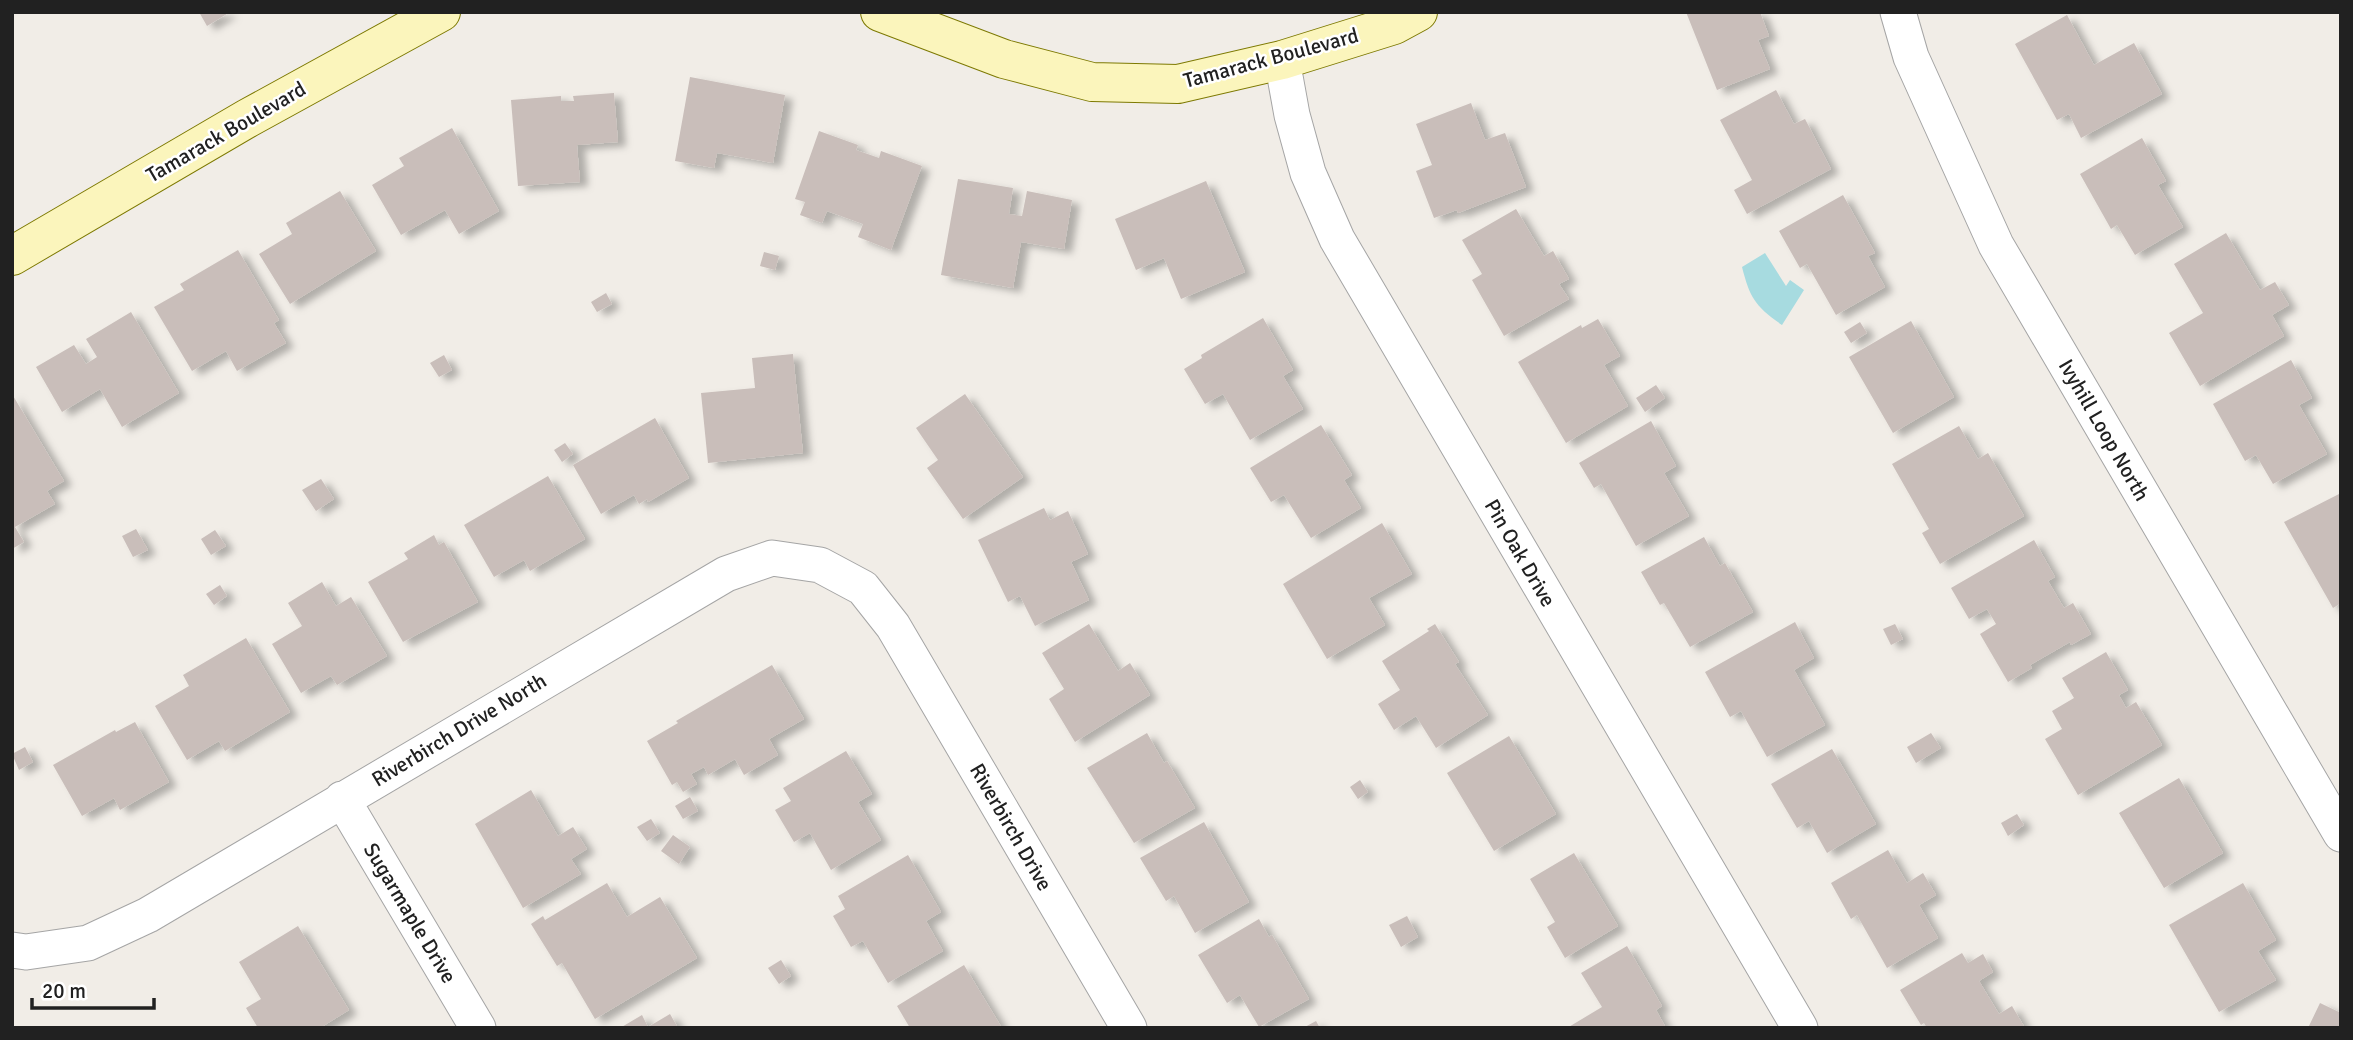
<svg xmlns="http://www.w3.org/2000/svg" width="2353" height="1040" viewBox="0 0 2353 1040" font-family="Signika,sans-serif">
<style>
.water{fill:#a7dbe0}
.building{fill:#c9beba;filter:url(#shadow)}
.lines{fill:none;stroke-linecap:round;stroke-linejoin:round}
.street-casing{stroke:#a5a5a5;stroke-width:37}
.secondary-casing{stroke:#7d7902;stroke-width:40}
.street{stroke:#fff;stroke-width:35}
.secondary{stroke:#fbf5bc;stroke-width:38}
.labels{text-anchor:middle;stroke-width:5;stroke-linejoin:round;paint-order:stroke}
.street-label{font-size:21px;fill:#212121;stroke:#fff}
</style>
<defs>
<filter id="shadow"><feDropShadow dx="8" dy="4.5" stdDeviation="3.5" flood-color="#0004"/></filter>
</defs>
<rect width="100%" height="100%" fill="#f1ede7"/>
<path class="water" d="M 1765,253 L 1786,286 L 1790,280 L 1804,290 L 1782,325 C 1755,306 1750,298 1742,267 Z"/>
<path class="building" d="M 199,12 L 230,12 L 207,26 Z
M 1686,12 L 1760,12 L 1769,36 L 1758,40 L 1770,69 L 1717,90 Z
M 2067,15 L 2094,65 L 2134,43 L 2162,94 L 2081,138 L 2069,114 L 2057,120 L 2015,44 Z
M 690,77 L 785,95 L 773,163 L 717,153 L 714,168 L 675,161 Z
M 1776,90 L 1794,124 L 1805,119 L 1831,169 L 1747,214 L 1734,190 L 1752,180 L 1720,120 Z
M 614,93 L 618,142 L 577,145 L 580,182 L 518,186 L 511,100 L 561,96 L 561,101 L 574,101 L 573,96 Z
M 1471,103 L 1485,140 L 1505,133 L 1526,187 L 1458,213 L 1457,210 L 1434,218 L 1416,171 L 1432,165 L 1416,124 Z
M 452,128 L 499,211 L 459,234 L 445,210 L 401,235 L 372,185 L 404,166 L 399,158 Z
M 819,131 L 858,145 L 856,150 L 879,158 L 881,151 L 922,166 L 891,250 L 858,237 L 863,224 L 827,211 L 822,223 L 800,215 L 805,202 L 795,199 Z
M 2142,138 L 2166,181 L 2158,185 L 2183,227 L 2135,255 L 2117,225 L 2111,229 L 2080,174 Z
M 958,179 L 1013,188 L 1009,214 L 1022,216 L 1027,191 L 1072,200 L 1064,249 L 1021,242 L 1013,288 L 941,275 Z
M 1206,181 L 1245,272 L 1181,299 L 1164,258 L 1136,270 L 1115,219 Z
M 340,191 L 376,251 L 290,304 L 259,254 L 292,234 L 286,223 Z
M 1843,195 L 1875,253 L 1868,256 L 1885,287 L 1836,315 L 1807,264 L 1800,268 L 1779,231 Z
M 1516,209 L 1544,256 L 1553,251 L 1569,279 L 1559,284 L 1569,299 L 1504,336 L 1472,280 L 1482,274 L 1462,240 Z
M 2226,233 L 2260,290 L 2275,282 L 2289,305 L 2272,315 L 2284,336 L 2200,386 L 2169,333 L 2203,313 L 2174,264 Z
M 238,250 L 279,320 L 274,323 L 286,343 L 237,371 L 226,351 L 192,371 L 154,307 L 184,290 L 180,284 Z
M 764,252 L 779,256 L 775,270 L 760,266 Z
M 606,293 L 612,304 L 597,312 L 591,302 Z
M 131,312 L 179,393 L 122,427 L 100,389 L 62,412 L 36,367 L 74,345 L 86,364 L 97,357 L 86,339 Z
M 1263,318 L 1293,370 L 1283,376 L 1303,409 L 1250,440 L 1223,394 L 1205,404 L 1184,369 L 1202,358 L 1201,355 Z
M 1598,319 L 1620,356 L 1604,365 L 1628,406 L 1566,443 L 1518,362 L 1581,325 L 1582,328 Z
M 1911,321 L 1954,397 L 1893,433 L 1849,357 Z
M 1860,322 L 1867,333 L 1851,343 L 1844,332 Z
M 793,354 L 803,453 L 708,463 L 701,393 L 755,388 L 752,358 Z
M 444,355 L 452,370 L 439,377 L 430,363 Z
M 2291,360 L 2312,398 L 2299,405 L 2327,454 L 2273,484 L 2256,455 L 2245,461 L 2213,404 Z
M 1656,385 L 1665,398 L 1645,412 L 1636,398 Z
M 12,394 L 64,481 L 47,491 L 55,504 L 15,527 L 24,542 L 12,549 Z
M 965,394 L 1023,477 L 963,519 L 927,468 L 938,460 L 916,428 Z
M 655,418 L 689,478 L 648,502 L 647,499 L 639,504 L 634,495 L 601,514 L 573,465 Z
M 1651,421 L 1676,466 L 1664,473 L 1689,516 L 1636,546 L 1601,484 L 1594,488 L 1579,463 Z
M 1321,425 L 1352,475 L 1344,480 L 1361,508 L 1311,538 L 1284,495 L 1271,502 L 1250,468 Z
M 1959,426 L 1978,459 L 1988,453 L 2024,516 L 1940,564 L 1922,533 L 1929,529 L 1892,464 Z
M 565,443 L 573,454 L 562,462 L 554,450 Z
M 548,476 L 585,539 L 530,571 L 524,560 L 494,577 L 464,525 Z
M 321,479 L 334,499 L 316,511 L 302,490 Z
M 2341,493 L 2341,603 L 2333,608 L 2284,522 Z
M 1044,508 L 1050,520 L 1068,511 L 1088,554 L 1071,562 L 1089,600 L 1035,626 L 1020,596 L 1008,602 L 978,540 Z
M 1382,523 L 1412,574 L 1369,598 L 1385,625 L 1327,659 L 1283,584 Z
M 136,529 L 148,550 L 133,557 L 122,536 Z
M 215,530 L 226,546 L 211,555 L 201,539 Z
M 434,535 L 439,545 L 444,542 L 478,602 L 403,642 L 368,582 L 408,559 L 404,553 Z
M 1704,537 L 1720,566 L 1725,563 L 1753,612 L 1690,647 L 1664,603 L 1660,605 L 1641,572 Z
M 2034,540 L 2055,577 L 2048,581 L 2064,608 L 2073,603 L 2091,634 L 2071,645 L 2070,642 L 2030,665 L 2032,668 L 2008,682 L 1980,634 L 1996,624 L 1987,609 L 1969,619 L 1951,588 Z
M 322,582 L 336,606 L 351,597 L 387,656 L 337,685 L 331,676 L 301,693 L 272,644 L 302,626 L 288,603 Z
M 220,585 L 227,596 L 214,605 L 206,594 Z
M 1795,622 L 1814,658 L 1794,670 L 1825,725 L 1767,757 L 1741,711 L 1730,717 L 1705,672 Z
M 1089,624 L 1118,671 L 1130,663 L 1150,695 L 1075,742 L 1049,699 L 1064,689 L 1042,653 Z
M 1435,624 L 1459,662 L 1455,664 L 1488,715 L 1436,748 L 1416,716 L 1394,730 L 1378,704 L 1400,690 L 1382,661 L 1429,631 L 1427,629 Z
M 1895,624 L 1903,639 L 1891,645 L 1883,629 Z
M 246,638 L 290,712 L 225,751 L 219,741 L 187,760 L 155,706 L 189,686 L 183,675 Z
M 2106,652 L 2128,690 L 2119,695 L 2126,708 L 2136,702 L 2162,745 L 2078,795 L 2045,739 L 2062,729 L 2052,711 L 2074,698 L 2062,678 Z
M 772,665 L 804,719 L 769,739 L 778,755 L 744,775 L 735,759 L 708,775 L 704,767 L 691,774 L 697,784 L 683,792 L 677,782 L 672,785 L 647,741 L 678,723 L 676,721 Z
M 135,722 L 169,782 L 120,810 L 114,798 L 82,816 L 53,765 L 115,730 L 116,732 Z
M 1147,733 L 1164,763 L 1167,761 L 1195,808 L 1134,843 L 1087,768 Z
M 1931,733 L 1941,748 L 1916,763 L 1907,747 Z
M 1509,736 L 1556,814 L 1494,851 L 1447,773 Z
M 25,747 L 33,762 L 19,770 L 12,754 Z
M 1832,749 L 1876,824 L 1827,853 L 1809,821 L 1797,828 L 1771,784 Z
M 846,751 L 872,794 L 858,802 L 881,840 L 831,870 L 810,833 L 794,842 L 775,810 L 791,801 L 783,788 Z
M 2179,778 L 2223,853 L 2164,888 L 2119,813 Z
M 1360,780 L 1368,792 L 1358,799 L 1350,787 Z
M 531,790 L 558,836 L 573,827 L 587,849 L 571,859 L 581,874 L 523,908 L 475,824 Z
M 690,797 L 698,811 L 683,819 L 675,806 Z
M 2017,814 L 2024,825 L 2008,836 L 2001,823 Z
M 651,819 L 660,833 L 647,841 L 637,827 Z
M 1204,822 L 1249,902 L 1195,933 L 1174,896 L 1166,901 L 1140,858 Z
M 673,835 L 690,847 L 679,864 L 661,851 Z
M 1888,850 L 1907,883 L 1923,873 L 1936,895 L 1919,905 L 1938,938 L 1887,968 L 1857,915 L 1851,919 L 1831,883 Z
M 1574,853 L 1618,926 L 1565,958 L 1547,927 L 1555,922 L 1530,879 Z
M 908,855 L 941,912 L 926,921 L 943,951 L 888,983 L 863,941 L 851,947 L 833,916 L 845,909 L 838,896 Z
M 607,883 L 627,917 L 660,897 L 697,958 L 595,1019 L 562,963 L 557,966 L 531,924 L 543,916 L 545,920 Z
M 2243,883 L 2276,940 L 2258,951 L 2276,980 L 2219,1012 L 2169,925 Z
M 1407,916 L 1418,937 L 1401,947 L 1389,925 Z
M 1259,919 L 1269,937 L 1272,935 L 1309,999 L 1259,1027 L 1240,995 L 1227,1003 L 1198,955 Z
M 298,926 L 349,1010 L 320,1028 L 258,1028 L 246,1008 L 261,999 L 239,962 Z
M 1627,946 L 1662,1006 L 1656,1010 L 1666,1028 L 1567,1028 L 1602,1007 L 1581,973 Z
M 1962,953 L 1968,963 L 1983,954 L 1993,972 L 1979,981 L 1999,1014 L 2012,1006 L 2025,1028 L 1927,1028 L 1924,1023 L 1921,1025 L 1900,990 Z
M 781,960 L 791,976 L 779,984 L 768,968 Z
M 964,965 L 1002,1028 L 910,1028 L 897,1006 Z
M 2320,1003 L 2341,1013 L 2341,1028 L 2308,1028 Z
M 670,1014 L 678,1028 L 620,1028 L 642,1015 L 648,1027 Z
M 1316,1021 L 1320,1028 L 1303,1028 Z"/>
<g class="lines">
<defs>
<path id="street" d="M 1898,12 L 1911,57 L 1996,245 L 2341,834
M 1282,60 L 1292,115 L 1308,173 L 1337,239 L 1800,1028
M 342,799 L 478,1028
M 12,950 L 26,952 L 88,943 L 148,915 L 726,574 L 772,558 L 820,565 L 863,588 L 893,626 L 1129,1028"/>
<path id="secondary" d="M 880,12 L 1004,59 L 1092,82 L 1178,84 L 1282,60 L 1394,25 L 1418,12
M 12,256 L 248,118 L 441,12"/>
</defs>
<use href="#street" class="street-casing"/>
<use href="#secondary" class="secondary-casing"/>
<use href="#street" class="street"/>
<use href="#secondary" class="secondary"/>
</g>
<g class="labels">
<g class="street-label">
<text transform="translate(1271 58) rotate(-15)" y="7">Tamarack Boulevard</text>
<text transform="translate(226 132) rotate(-30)" y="7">Tamarack Boulevard</text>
<text transform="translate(2104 430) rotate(60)" y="7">Ivyhill Loop North</text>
<text transform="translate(1520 553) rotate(60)" y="7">Pin Oak Drive</text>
<text transform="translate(459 730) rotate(-31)" y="7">Riverbirch Drive North</text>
<text transform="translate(1011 827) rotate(60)" y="7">Riverbirch Drive</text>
<text transform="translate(410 913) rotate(59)" y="7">Sugarmaple Drive</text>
</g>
</g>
<rect width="2353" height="1040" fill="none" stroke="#212121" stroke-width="28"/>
<path d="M32 998v10h122v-10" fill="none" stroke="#212121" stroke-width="3.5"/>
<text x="42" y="998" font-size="21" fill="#212121" stroke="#ffffff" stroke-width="5" paint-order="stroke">20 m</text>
</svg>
